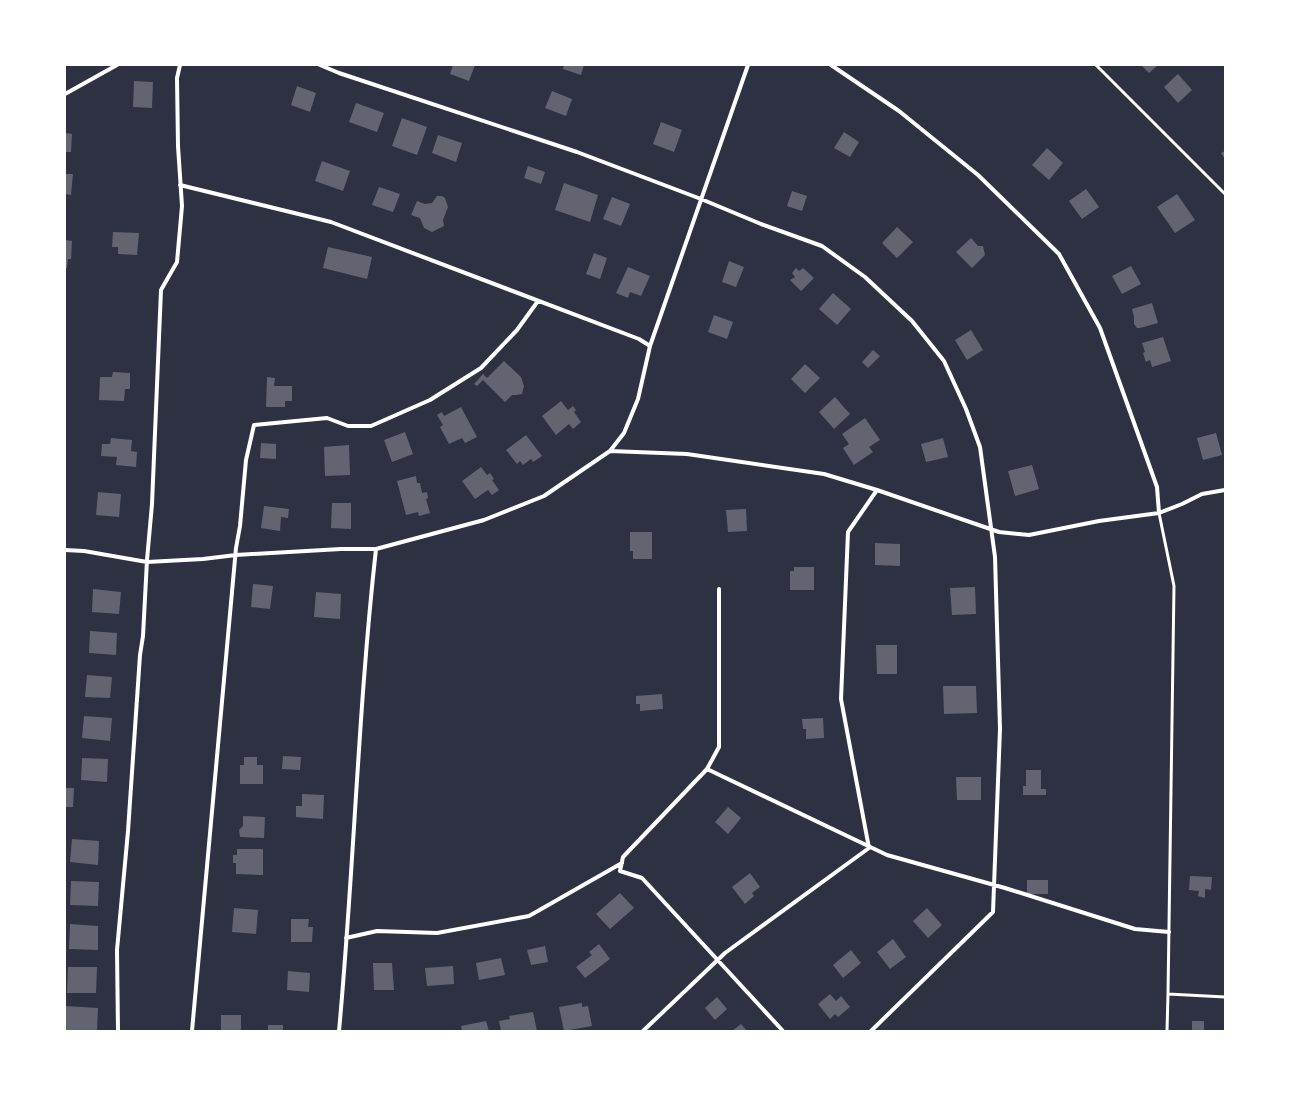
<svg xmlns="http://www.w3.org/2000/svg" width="1290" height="1096" viewBox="0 0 1290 1096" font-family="'Open Sans',sans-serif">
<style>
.building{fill:#626471}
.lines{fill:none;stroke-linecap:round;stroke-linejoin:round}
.service{stroke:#fff;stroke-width:3}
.minor{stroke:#fff;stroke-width:4}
</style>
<rect width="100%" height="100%" fill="#2d3142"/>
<path class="building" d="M 453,65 L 475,65 L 469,81 L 450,74 Z
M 564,65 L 584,65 L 581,75 L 563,69 Z
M 1141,65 L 1158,65 L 1149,73 Z
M 1178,74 L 1192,90 L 1178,103 L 1164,87 Z
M 134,81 L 153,82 L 152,108 L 133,107 Z
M 297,86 L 316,93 L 310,112 L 291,105 Z
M 552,91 L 572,99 L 566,116 L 545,108 Z
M 356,103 L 384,113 L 377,132 L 349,122 Z
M 402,118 L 427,127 L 417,155 L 392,146 Z
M 661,122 L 682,130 L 674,152 L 653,144 Z
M 844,132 L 859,142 L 850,157 L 834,148 Z
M 65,133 L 72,134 L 71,152 L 65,152 Z
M 438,135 L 462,143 L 456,162 L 432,153 Z
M 1047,148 L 1063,163 L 1049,180 L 1032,165 Z
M 1225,151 L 1225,159 L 1221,153 Z
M 322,161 L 350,171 L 343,191 L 315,181 Z
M 528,166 L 545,172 L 541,184 L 524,178 Z
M 65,174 L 73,174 L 71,195 L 65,194 Z
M 564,183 L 598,195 L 590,222 L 555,210 Z
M 379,187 L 400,194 L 393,212 L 372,205 Z
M 1086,189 L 1099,207 L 1082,219 L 1069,201 Z
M 792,191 L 807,196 L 802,211 L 787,206 Z
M 1177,194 L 1195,220 L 1175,233 L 1157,207 Z
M 437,196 L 442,196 L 445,198 L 448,207 L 443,220 L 444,226 L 432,232 L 424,228 L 420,218 L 411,215 L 417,201 L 425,204 L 432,203 Z
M 612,197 L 630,204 L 621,226 L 603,219 Z
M 897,227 L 913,242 L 897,258 L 882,243 Z
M 113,232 L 139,233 L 137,255 L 118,254 L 118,247 L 112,247 Z
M 971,238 L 978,246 L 983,246 L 985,255 L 972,268 L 956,252 Z
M 65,240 L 72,241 L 71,259 L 68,259 L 67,268 L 65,268 Z
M 328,247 L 372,257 L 367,279 L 323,268 Z
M 594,253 L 607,258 L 600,279 L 586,274 Z
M 729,261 L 744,267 L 736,287 L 722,282 Z
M 1131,266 L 1141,284 L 1122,294 L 1112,276 Z
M 628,267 L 650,276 L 641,296 L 630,292 L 628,298 L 616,293 Z
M 796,268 L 799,271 L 803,268 L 814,278 L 801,291 L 790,280 L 795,277 L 792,273 Z
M 833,293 L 851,309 L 837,325 L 819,309 Z
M 1152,303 L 1158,323 L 1140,328 L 1137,328 L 1134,324 L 1134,317 L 1132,309 Z
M 714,315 L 733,322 L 727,339 L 708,332 Z
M 971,330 L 983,350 L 967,360 L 955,340 Z
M 1163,337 L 1171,361 L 1152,367 L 1150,360 L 1146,362 L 1143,353 L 1145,352 L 1142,343 Z
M 873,350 L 880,356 L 868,368 L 862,362 Z
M 504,361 L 521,377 L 524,386 L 522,394 L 516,395 L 512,395 L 505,402 L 483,380 L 477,386 L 474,384 L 483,374 L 487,378 Z
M 805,364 L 820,378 L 805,393 L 791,379 Z
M 113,372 L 130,373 L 130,389 L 125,389 L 124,401 L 99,400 L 100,377 L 112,377 Z
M 267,377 L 275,378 L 274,386 L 292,386 L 292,401 L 285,401 L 285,407 L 266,407 Z
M 835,397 L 850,414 L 834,429 L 819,412 Z
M 561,401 L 568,410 L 573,406 L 576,410 L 574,412 L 581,422 L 573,429 L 569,424 L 556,435 L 542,416 Z
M 461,407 L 477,437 L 465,443 L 462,438 L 449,444 L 440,427 L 443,425 L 437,415 L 442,412 L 444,416 Z
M 865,418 L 880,440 L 869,447 L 873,452 L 854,465 L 843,448 L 849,444 L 842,434 Z
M 405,432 L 413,454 L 392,462 L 384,440 Z
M 1216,433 L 1222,455 L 1203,460 L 1197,438 Z
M 526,435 L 542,456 L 533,462 L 531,459 L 523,465 L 520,461 L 517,464 L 506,450 Z
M 111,438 L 132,440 L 131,451 L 137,452 L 136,467 L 116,465 L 117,457 L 101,456 L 102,444 L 110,444 Z
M 943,438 L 948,457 L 926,462 L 921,444 Z
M 261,443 L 276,444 L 276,459 L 260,458 Z
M 349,445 L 350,475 L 325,476 L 324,447 Z
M 1032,465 L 1039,489 L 1015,496 L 1008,471 Z
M 481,467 L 487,475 L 490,473 L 494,479 L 492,480 L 499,490 L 492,495 L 488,490 L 475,499 L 462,481 Z
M 416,476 L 417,483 L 420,483 L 422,493 L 427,492 L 428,498 L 426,499 L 430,513 L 419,516 L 418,512 L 406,515 L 397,481 Z
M 98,492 L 121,494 L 119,517 L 96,515 Z
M 332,503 L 351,503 L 351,529 L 331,528 Z
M 264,506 L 289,509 L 288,518 L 281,517 L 280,531 L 261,528 Z
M 746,509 L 747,531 L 728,532 L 726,510 Z
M 630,532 L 652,532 L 652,559 L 633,559 L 633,551 L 630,551 Z
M 875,543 L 900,544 L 900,566 L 875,565 Z
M 794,567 L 814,567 L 814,590 L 790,590 L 790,571 L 794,571 Z
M 253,584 L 273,586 L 270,609 L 251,607 Z
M 975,587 L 976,614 L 952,615 L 950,588 Z
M 93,589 L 121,592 L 119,614 L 92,612 Z
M 316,592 L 341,594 L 340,619 L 314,617 Z
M 90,631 L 117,633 L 116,655 L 89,653 Z
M 876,645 L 897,645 L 897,674 L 877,674 Z
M 87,675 L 112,677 L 110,698 L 85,697 Z
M 943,686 L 976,686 L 977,713 L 944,714 Z
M 662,694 L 663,709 L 640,711 L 640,704 L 636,704 L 636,696 Z
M 84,716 L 112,718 L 110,741 L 82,738 Z
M 823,718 L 824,738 L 806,739 L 806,729 L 803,729 L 802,719 Z
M 283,756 L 301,757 L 300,770 L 282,769 Z
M 244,757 L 257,757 L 257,765 L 263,765 L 263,784 L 240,784 L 240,765 L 244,765 Z
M 82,758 L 108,759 L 107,782 L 81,780 Z
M 1026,770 L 1041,770 L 1041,789 L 1046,789 L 1046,795 L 1023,795 L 1023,786 L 1026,786 Z
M 956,777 L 981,777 L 981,800 L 957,800 Z
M 65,788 L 74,788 L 73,807 L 65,807 Z
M 302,794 L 324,795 L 323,819 L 296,817 L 296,806 L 302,806 Z
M 728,807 L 741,818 L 728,834 L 715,822 Z
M 243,816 L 265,817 L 264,838 L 240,837 L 239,830 L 243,826 Z
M 72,839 L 99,841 L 98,865 L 70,862 Z
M 237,849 L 263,849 L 263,875 L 236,874 L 236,863 L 233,863 L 233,855 L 237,855 Z
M 750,873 L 760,887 L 752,893 L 754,896 L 745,904 L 732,887 Z
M 1190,876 L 1212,877 L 1211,890 L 1205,889 L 1205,898 L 1198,896 L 1199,891 L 1189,890 Z
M 1027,880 L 1048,880 L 1048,894 L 1027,894 Z
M 71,881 L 99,882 L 98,906 L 70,905 Z
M 620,893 L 634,908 L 610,929 L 596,914 Z
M 234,908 L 258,910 L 256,934 L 232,932 Z
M 927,908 L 942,925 L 928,938 L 913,921 Z
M 291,919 L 309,919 L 308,927 L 313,927 L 312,942 L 291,942 Z
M 70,924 L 98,926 L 98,950 L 69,949 Z
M 893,939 L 906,957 L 890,969 L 877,952 Z
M 599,944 L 610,959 L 585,978 L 576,967 L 592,955 L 589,952 Z
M 545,946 L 548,962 L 531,965 L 527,950 Z
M 851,950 L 861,963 L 843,978 L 833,965 Z
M 501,958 L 505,975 L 479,980 L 476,963 Z
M 373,963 L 392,963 L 394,990 L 374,990 Z
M 453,966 L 454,984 L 427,986 L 425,968 Z
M 68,967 L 97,967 L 96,993 L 67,993 Z
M 288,971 L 310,973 L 309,992 L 287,990 Z
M 830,994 L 836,1001 L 841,996 L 850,1007 L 838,1017 L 835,1014 L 830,1019 L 818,1004 Z
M 717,997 L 727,1009 L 715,1020 L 705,1008 Z
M 582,1003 L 582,1007 L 588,1006 L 592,1026 L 564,1031 L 559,1007 Z
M 65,1006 L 98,1008 L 97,1031 L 65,1031 Z
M 533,1012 L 537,1031 L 501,1031 L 499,1021 L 510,1019 L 509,1016 Z
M 221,1015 L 241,1015 L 241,1031 L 221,1031 Z
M 486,1021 L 489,1031 L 462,1031 L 461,1026 Z
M 1192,1021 L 1204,1021 L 1204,1031 L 1192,1031 Z
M 741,1024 L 747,1031 L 732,1031 Z
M 268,1025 L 283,1025 L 283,1031 L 268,1031 Z"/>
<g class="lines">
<path class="service" d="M 1096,65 L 1225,194
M 1159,513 L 1174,586 L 1168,994 L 1167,1031
M 1168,994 L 1225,997"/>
<path class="minor" d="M 320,65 L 339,73 L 577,152 L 701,199 L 761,224 L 822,246 L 865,277 L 912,321 L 944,361 L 966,409 L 980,447 L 995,557 L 1000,729 L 993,912 L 871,1031
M 831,65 L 899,111 L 978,175 L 1059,254 L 1100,328 L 1157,487 L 1159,513
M 65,94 L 117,65
M 180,185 L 331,222 L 639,339 L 650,346
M 610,451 L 687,454 L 824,474 L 877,490 L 999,532 L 1029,535 L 1099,521 L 1159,513 L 1182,504 L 1202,494 L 1225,490
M 65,550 L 84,551 L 147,562 L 203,559 L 236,555 L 341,549 L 376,549
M 719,589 L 719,747 L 707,769 L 623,857 L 620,871 L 642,878 L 783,1031
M 707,769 L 887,855 L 1005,888 L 1135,929 L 1169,932
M 346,938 L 377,931 L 437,933 L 529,916 L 622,863
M 118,1031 L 117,950 L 128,831 L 140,655 L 143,636 L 147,560 L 152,504 L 161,290 L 177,262 L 182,206 L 178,146 L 177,78 L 180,65
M 192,1031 L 236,548 L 240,526 L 246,460 L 254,425 L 327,418 L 348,426 L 371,426 L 430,400 L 481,368 L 517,330 L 538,301
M 339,1031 C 354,870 358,709 376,549 L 484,520 L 544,496 L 610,451 L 624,433 L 638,399 L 650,346 L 748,65
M 643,1031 L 725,953 L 869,848 L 841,699 L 848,532 L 877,490"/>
</g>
<rect width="1290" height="1096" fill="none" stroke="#ffffff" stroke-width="132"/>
</svg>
